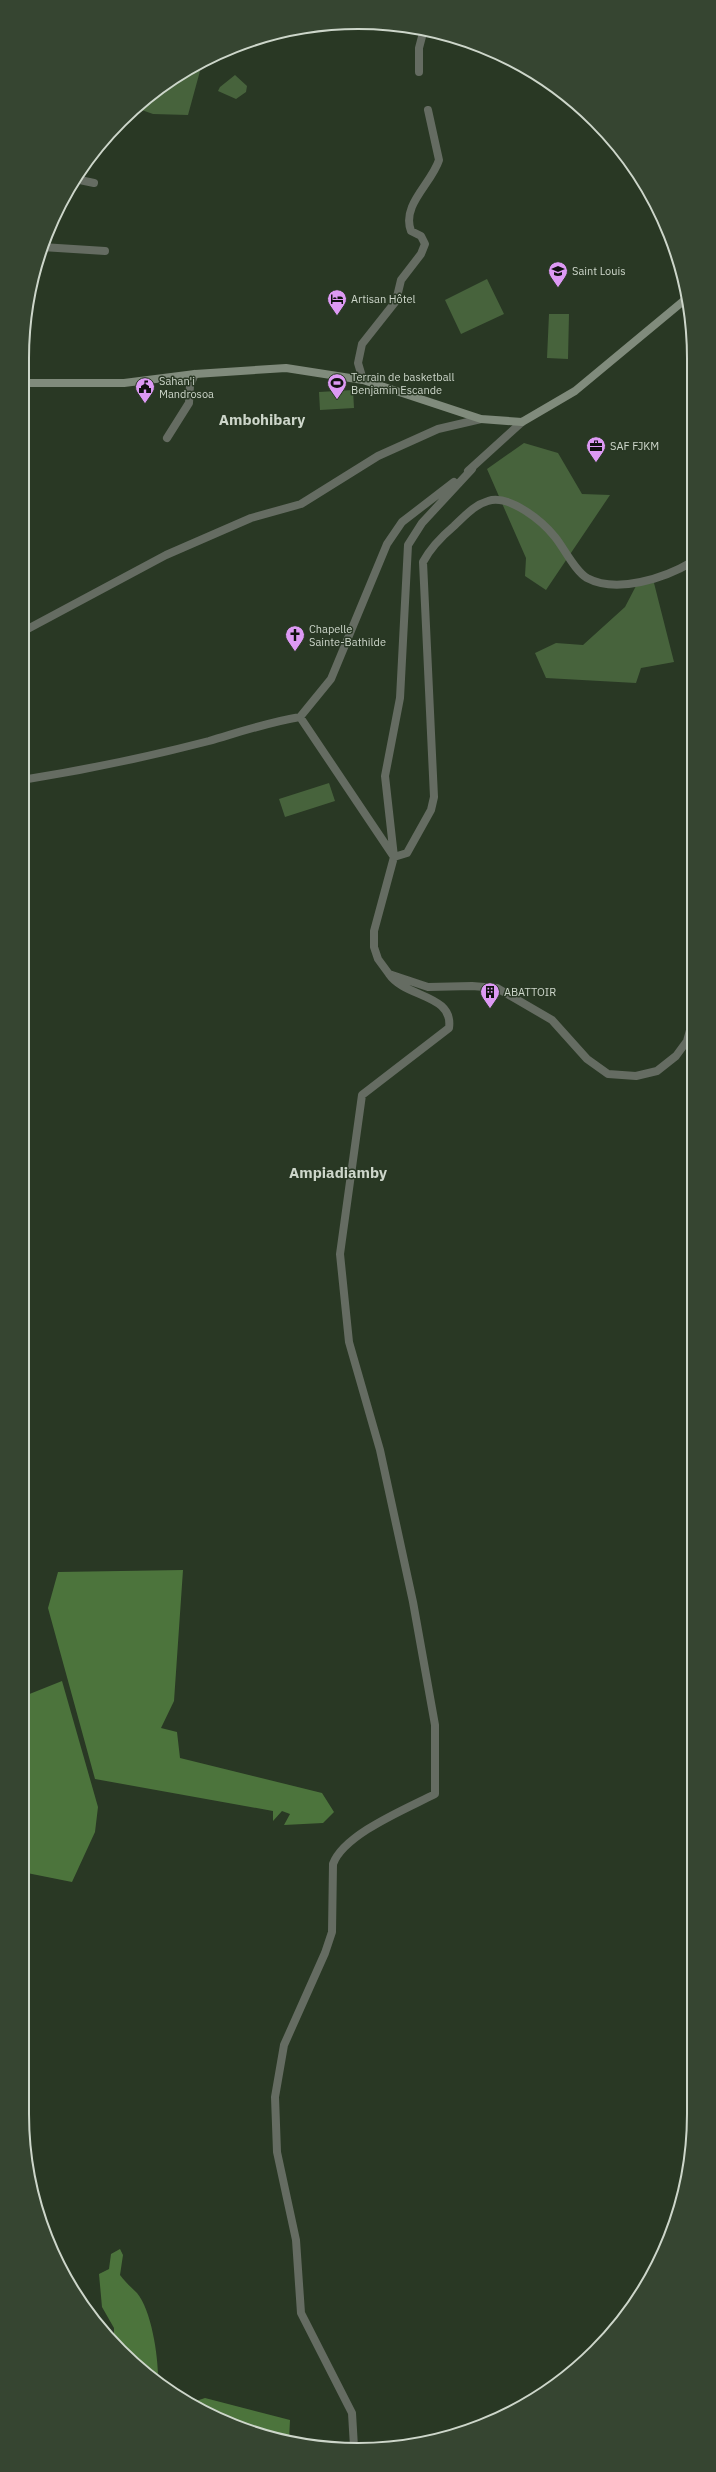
<svg xmlns="http://www.w3.org/2000/svg" width="716" height="2472" viewBox="0 0 716 2472" font-family="'IBM Plex Sans',sans-serif">
<style>
.green{fill:#47633c}
.forest{fill:#4c743c}
.lines{fill:none;stroke-linecap:round;stroke-linejoin:round}
.street{stroke:#656c62;stroke-width:8}
.secondary{stroke:#808b7c;stroke-width:8}
.labels{text-anchor:middle;stroke-width:3;stroke-linejoin:round;paint-order:stroke}
.poi-label{font-size:11px;fill:#cdd6ca;stroke:#293824;text-anchor:start}
.district-label{font-size:15px;font-weight:bold;fill:#cdd6ca;stroke:#293824}
.rim{fill:none;stroke:#cdd6ca;stroke-width:2}
</style>
<rect width="100%" height="100%" fill="#293824"/>
<path class="green" d="M 188,70 L 200,71 L 188,115 L 153,114 L 136,108 L 171,79 Z
M 235,75 L 247,86 L 246,92 L 236,99 L 218,91 L 220,87 Z
M 487,279 L 504,314 L 461,334 L 445,300 Z
M 549,314 L 569,314 L 568,359 L 547,358 Z
M 353,390 L 354,408 L 320,410 L 319,392 Z
M 524,443 L 558,453 L 582,494 L 610,495 L 546,590 L 525,576 L 526,558 L 487,469 Z
M 654,583 L 674,662 L 641,668 L 636,683 L 546,678 L 535,653 L 556,643 L 583,645 L 625,607 L 637,584 Z
M 329,783 L 335,801 L 285,817 L 279,799 Z"/>
<path class="forest" d="M 183,1570 L 174,1701 L 161,1728 L 177,1732 L 180,1758 L 322,1793 L 334,1812 L 323,1823 L 284,1825 L 290,1814 L 282,1811 L 273,1821 L 273,1811 L 95,1779 L 48,1608 L 58,1572 Z
M 62,1681 L 98,1807 L 95,1832 L 72,1882 L 22,1872 L 22,1697 Z
M 120,2249 L 123,2255 L 120,2275 C 125,2282 131,2287 137,2293 C 152,2311 159,2360 158,2383 L 114,2343 L 114,2328 L 102,2307 L 99,2274 L 109,2269 L 111,2254 Z
M 205,2398 L 290,2420 L 289,2441 C 255,2436 219,2422 190,2403 Z"/>
<g class="lines">
<path class="street" d="M 419,72 L 419,48 L 424,29
M 75,179 L 94,183
M 42,247 L 105,251
M 363,380 L 358,363 L 362,344 L 396,301 L 401,280 L 421,254 L 425,244 L 421,236 L 411,231 C 401,205 432,183 439,160 L 428,110
M 167,438 L 189,403 L 190,385 L 195,374
M 472,469 L 422,523 L 408,545 L 400,698 L 385,776 L 394,857 L 374,931 L 374,947 L 378,959 L 389,974 L 428,987 L 472,986 L 497,988 L 552,1020 L 587,1059 L 608,1074 L 636,1076 L 657,1071 L 676,1056 L 687,1041 L 692,1023
M 468,471 L 522,422
M 22,632 L 166,555 L 251,518 L 301,504 L 378,456 L 438,429 L 481,419
M 300,717 L 394,857 L 407,853 L 431,810 L 434,797 L 423,562 C 431,547 441,537 454,526 C 465,516 474,505 488,501 C 510,494 543,522 555,537 C 564,548 575,571 587,578 C 617,594 665,578 692,562
M 22,780 C 85,770 147,757 209,741 C 240,732 269,722 300,717 L 331,679 L 387,544 L 402,522 L 454,482
M 692,916 L 692,920
M 354,2447 L 352,2413 L 301,2313 L 296,2240 L 277,2152 L 275,2097 L 284,2045 L 325,1953 L 332,1932 L 333,1864 C 344,1834 406,1809 435,1794 L 435,1725 L 413,1602 L 380,1450 L 349,1342 L 340,1254 L 362,1095 L 449,1028 C 454,994 405,998 389,974"/>
<path class="secondary" d="M 22,383 L 124,383 L 195,374 L 286,368 L 363,380 L 481,419 L 522,422 L 575,391 L 687,298"/>
</g>
<defs>
<symbol id="school-pin" viewBox="-11 -11 22 30"><path d="M0 17L-7.5 6A9.5 9.5 0 1 1 7.5 6Z" fill="#dd99f4" stroke="#293824"/><path d="M0-5L7-2L0 1L-7-2ZM-4 1L0 2.5L4 1V4Q0 6-4 4Z" fill="#111"/></symbol>
<symbol id="hotel-pin" viewBox="-11 -11 22 30"><path d="M0 17L-7.5 6A9.5 9.5 0 1 1 7.5 6Z" fill="#dd99f4" stroke="#293824"/><path d="M-6-4.5h1.5V1H6V5H4.5V3h-9V5H-6ZM-4 0a1.8 1.8 0 1 1 3.6 0ZM.5 0V-2.5h3Q6-2.5 6 0Z" fill="#111"/></symbol>
<symbol id="stadium-pin" viewBox="-11 -11 22 30"><path d="M0 17L-7.5 6A9.5 9.5 0 1 1 7.5 6Z" fill="#dd99f4" stroke="#293824"/><path d="M0-5a6.5 5 0 1 0 0 10a6.5 5 0 1 0 0-10ZM-3.5-1.8h7v3.6h-7Z" fill="#111"/></symbol>
<symbol id="civic-pin" viewBox="-11 -11 22 30"><path d="M0 17L-7.5 6A9.5 9.5 0 1 1 7.5 6Z" fill="#dd99f4" stroke="#293824"/><path d="M-.6-6.5H3V-4.5H.6V-3L4-1V1h2V6H-6V1h2V-1L-.6-3ZM-1.2 2.5V6h2.4V2.5Z" fill="#111"/></symbol>
<symbol id="office-pin" viewBox="-11 -11 22 30"><path d="M0 17L-7.5 6A9.5 9.5 0 1 1 7.5 6Z" fill="#dd99f4" stroke="#293824"/><path d="M-6-3h4V-5.5h4V-3h4V5H-6ZM-1-4.5V-3h2v-1.5ZM-6 0V1H6V0Z" fill="#111"/></symbol>
<symbol id="church-pin" viewBox="-11 -11 22 30"><path d="M0 17L-7.5 6A9.5 9.5 0 1 1 7.5 6Z" fill="#dd99f4" stroke="#293824"/><path d="M-1.2-6h2.4v3.5h3.3v2.4h-3.3V6h-2.4V-.1h-3.3v-2.4h3.3Z" fill="#111"/></symbol>
<symbol id="building-pin" viewBox="-11 -11 22 30"><path d="M0 17L-7.5 6A9.5 9.5 0 1 1 7.5 6Z" fill="#dd99f4" stroke="#293824"/><path d="M-4-6H4V6H1V3H-1V6H-4ZM-2.5-4.3h1.7v1.8h-1.7ZM.8-4.3h1.7v1.8H.8ZM-2.5-1h1.7V.8h-1.7ZM.8-1h1.7V.8H.8Z" fill="#111"/></symbol>
</defs>
<g fill-rule="evenodd">
<use href="#school-pin" x="547" y="260" width="22" height="30"/>
<use href="#hotel-pin" x="326" y="288" width="22" height="30"/>
<use href="#stadium-pin" x="326" y="372" width="22" height="30"/>
<use href="#civic-pin" x="134" y="376" width="22" height="30"/>
<use href="#office-pin" x="585" y="435" width="22" height="30"/>
<use href="#church-pin" x="284" y="624" width="22" height="30"/>
<use href="#building-pin" x="479" y="981" width="22" height="30"/>
</g>
<g class="labels">
<g class="poi-label">
<text x="572" y="275">Saint Louis</text>
<text x="351" y="303">Artisan Hôtel</text>
<text x="351" y="381">Terrain de basketball<tspan x="351" dy="13">Benjamin Escande</tspan></text>
<text x="159" y="385">Sahan'i<tspan x="159" dy="13">Mandrosoa</tspan></text>
<text x="610" y="450">SAF FJKM</text>
<text x="309" y="633">Chapelle<tspan x="309" dy="13">Sainte-Bathilde</tspan></text>
<text x="504" y="996">ABATTOIR</text>
</g>
<g class="district-label">
<text x="262" y="425">Ambohibary</text>
<text x="338" y="1178">Ampiadiamby</text>
</g>
</g>
<path d="M0 0H716V2472H0ZM358 29H358A329 329 0 0 1 687 358V2114A329 329 0 0 1 358 2443H358A329 329 0 0 1 29 2114V358A329 329 0 0 1 358 29Z" fill="#364531" fill-rule="evenodd"/>
<path class="rim" d="M358 29H358A329 329 0 0 1 687 358V2114A329 329 0 0 1 358 2443H358A329 329 0 0 1 29 2114V358A329 329 0 0 1 358 29Z"/>
</svg>
